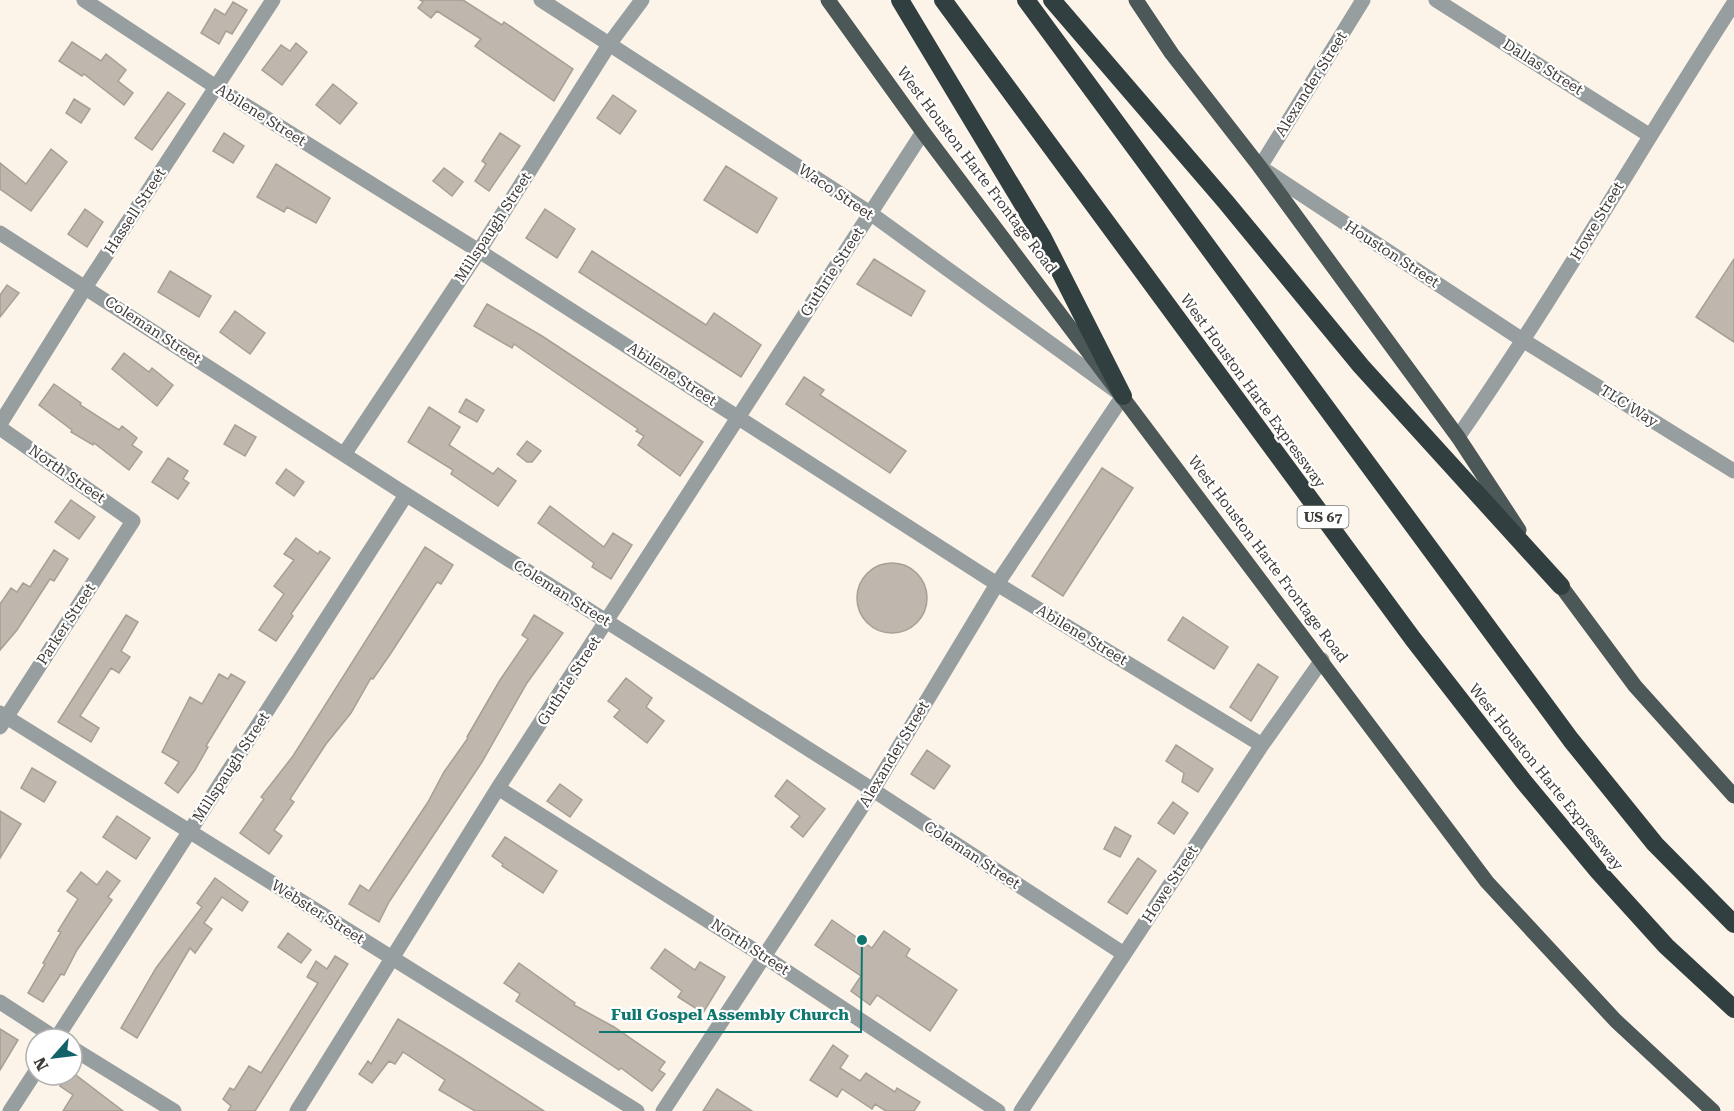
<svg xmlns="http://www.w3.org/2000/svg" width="1734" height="1111" viewBox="0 0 1734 1111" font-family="'Roboto Serif',serif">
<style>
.building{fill:#bfb6ad;stroke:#a79f95;stroke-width:1.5}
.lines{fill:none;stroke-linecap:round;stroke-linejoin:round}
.minor{stroke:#979e9f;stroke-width:15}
.major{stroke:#4c5758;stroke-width:15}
.highway{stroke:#323f40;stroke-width:18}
.labels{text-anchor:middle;stroke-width:4.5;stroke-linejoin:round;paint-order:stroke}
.shield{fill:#fff;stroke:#797673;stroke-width:1.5}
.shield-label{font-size:14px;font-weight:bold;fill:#3f3b37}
.street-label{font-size:15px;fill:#3f3b37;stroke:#fff}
.leader{fill:none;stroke:#0f766e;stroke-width:2}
.callout-dot{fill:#0f766e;stroke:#fff;stroke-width:2}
.callout-label{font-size:16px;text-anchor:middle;font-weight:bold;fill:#0f766e;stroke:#fff;stroke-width:4.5;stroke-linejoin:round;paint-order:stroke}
</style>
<rect width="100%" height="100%" fill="#fdf4e9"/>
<path class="building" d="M 420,0 L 463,0 L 502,25 L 504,22 L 573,69 L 554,101 L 475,46 L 481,39 L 437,11 L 431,18 L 418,8 L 423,2 Z
M 233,2 L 247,10 L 232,34 L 226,31 L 219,44 L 201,33 L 215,9 L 225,15 Z
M 72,42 L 101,61 L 106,54 L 126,70 L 118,81 L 133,93 L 124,105 L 84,74 L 82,76 L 59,61 Z
M 296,43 L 307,52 L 282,85 L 262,70 L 281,45 L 290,51 Z
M 333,84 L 357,103 L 340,124 L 316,105 Z
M 168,92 L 185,104 L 152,150 L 135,138 Z
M 613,95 L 636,111 L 620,134 L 597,118 Z
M 74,99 L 90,109 L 81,123 L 66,113 Z
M 224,133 L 244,146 L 233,163 L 213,151 Z
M 500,133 L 520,146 L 489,191 L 475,181 L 486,164 L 482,161 Z
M 51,149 L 67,162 L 31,211 L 0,189 L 0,163 L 26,184 Z
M 276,164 L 330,198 L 316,223 L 287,207 L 284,212 L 257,197 Z
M 726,166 L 777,198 L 757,233 L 704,200 Z
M 444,168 L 463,182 L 452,196 L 433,181 Z
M 85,209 L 103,222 L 87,247 L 68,234 Z
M 545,209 L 575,229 L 557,258 L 526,238 Z
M 592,251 L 706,325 L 714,313 L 761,345 L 741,377 L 579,272 Z
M 874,259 L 925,291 L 911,316 L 857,284 Z
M 1734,259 L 1734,342 L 1696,317 Z
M 170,271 L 211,296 L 199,317 L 158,292 Z
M 7,285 L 19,293 L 0,317 L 0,295 Z
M 487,304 L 542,336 L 703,442 L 680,476 L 638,445 L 644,436 L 636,431 L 638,429 L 514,344 L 512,348 L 474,326 Z
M 235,311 L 265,333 L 250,354 L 220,332 Z
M 124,353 L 149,372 L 152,368 L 173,385 L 157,406 L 112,369 Z
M 804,377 L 824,390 L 820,395 L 906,451 L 890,473 L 786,404 Z
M 54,384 L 81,403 L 80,405 L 119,430 L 122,426 L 137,438 L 132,445 L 142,452 L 129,470 L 94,443 L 93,445 L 71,432 L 72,430 L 39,405 Z
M 466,399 L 484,410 L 477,422 L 459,412 Z
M 429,407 L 460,427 L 449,445 L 493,474 L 498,468 L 516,481 L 498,506 L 451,474 L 453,470 L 408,442 Z
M 235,425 L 256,437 L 245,456 L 224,444 Z
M 527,441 L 541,451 L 532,462 L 527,462 L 517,454 Z
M 168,458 L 188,471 L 183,479 L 189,483 L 178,499 L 152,482 Z
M 1102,468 L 1133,488 L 1063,596 L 1032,576 Z
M 286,469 L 304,482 L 294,496 L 276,483 Z
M 71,500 L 95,517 L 79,539 L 55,522 Z
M 550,506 L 604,547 L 613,533 L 632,545 L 611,579 L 592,567 L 594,563 L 538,523 Z
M 296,538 L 318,554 L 320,551 L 330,558 L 291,614 L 293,616 L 276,641 L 259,630 L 284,594 L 274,586 L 294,560 L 284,554 Z
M 425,547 L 453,565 L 441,584 L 437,582 L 391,653 L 373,679 L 371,678 L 351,713 L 326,744 L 290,799 L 294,802 L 274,830 L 282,836 L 269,854 L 240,833 L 264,799 L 261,797 L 293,756 Z
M 54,550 L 68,559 L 54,581 L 50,579 L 17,630 L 0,650 L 0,604 L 11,588 L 17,592 L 23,583 L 30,587 Z
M857 598a35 35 0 1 1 70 0a35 35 0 1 1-70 0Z
M 126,615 L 138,622 L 121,651 L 130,657 L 119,673 L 111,668 L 80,716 L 99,728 L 91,742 L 58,722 Z
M 534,615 L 563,633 L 527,683 L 482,762 L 389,902 L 379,922 L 349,904 L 360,885 L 369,891 L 428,802 L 444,772 L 468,738 L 467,737 L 500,680 L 528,639 L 522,635 Z
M 1183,617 L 1228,647 L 1214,669 L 1168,640 Z
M 1258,664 L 1278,677 L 1251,721 L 1230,707 Z
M 219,674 L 228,679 L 231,674 L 245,682 L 206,746 L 208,747 L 195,770 L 178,793 L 165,783 L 179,762 L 162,752 L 190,697 L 202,704 Z
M 626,678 L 652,698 L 646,707 L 664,721 L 647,743 L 614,717 L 620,710 L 608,701 Z
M 1176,745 L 1213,769 L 1198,792 L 1182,782 L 1184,773 L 1166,761 Z
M 927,750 L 950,766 L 934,789 L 911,774 Z
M 32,768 L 56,782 L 44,802 L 21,788 Z
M 787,780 L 825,809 L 803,837 L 791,827 L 800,816 L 775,796 Z
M 560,784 L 582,800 L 570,817 L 547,801 Z
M 1173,802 L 1188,813 L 1174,834 L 1158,823 Z
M 0,811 L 21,824 L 0,858 Z
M 117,816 L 150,838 L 136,859 L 103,837 Z
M 1115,827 L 1131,836 L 1120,857 L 1104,849 Z
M 505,837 L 557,871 L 543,893 L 502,866 L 503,864 L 492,856 Z
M 1138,858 L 1156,871 L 1127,914 L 1108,902 Z
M 107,871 L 120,881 L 108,897 L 112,900 L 77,950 L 64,975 L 61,974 L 43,1002 L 28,993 L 45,964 L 43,963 L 61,932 L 58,931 L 78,899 L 67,891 L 81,872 L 97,885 Z
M 215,878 L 248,902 L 242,911 L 222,897 L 204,923 L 212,929 L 195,953 L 190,948 L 137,1038 L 121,1028 L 156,968 L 202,907 L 197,903 Z
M 832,920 L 872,948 L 884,931 L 910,949 L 906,956 L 957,990 L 930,1031 L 877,995 L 870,1005 L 851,991 L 861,976 L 815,945 Z
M 288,933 L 311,950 L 301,963 L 278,947 Z
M 665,949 L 695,970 L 700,962 L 725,977 L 703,1013 L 678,997 L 682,991 L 651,968 Z
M 335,956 L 348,964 L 255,1111 L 228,1111 L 231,1106 L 223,1099 L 230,1088 L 234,1090 L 249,1066 L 261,1073 L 318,983 L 307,977 L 316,961 L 327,969 Z
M 519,963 L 575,1003 L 574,1005 L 614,1027 L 665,1062 L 659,1070 L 665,1074 L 652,1091 L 621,1068 L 619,1070 L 516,1001 L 520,994 L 504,983 Z
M 398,1019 L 460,1057 L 544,1111 L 475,1111 L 439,1090 L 445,1080 L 403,1052 L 395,1064 L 389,1061 L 372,1083 L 359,1074 L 368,1061 L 371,1064 Z
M 0,1029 L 18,1040 L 0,1070 Z
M 833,1045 L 848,1056 L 840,1068 L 860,1081 L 866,1073 L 895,1092 L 897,1088 L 920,1102 L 914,1111 L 886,1111 L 875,1104 L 872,1109 L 842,1089 L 837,1097 L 810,1080 Z
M 72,1072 L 123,1111 L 63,1111 L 73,1095 L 60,1086 Z
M 717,1089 L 752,1111 L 703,1111 Z"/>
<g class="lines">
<path class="minor" d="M 84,0 L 216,87 L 479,251 L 997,584 L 1262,745
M 541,0 L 870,213 L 1123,396 L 997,584 L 873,790 L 663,1111
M 1363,0 L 1260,167 L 1524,341 L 1734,471
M 1436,0 L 1649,135
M 0,233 L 399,490 L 873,790 L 1124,954
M 0,424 L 86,286 L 273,0
M 0,428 L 133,521 L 0,727
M 1458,437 C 1556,296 1641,147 1734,3
M 345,453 L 479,251 L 610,43 L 642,0
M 0,713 L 637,1111
M 498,788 L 765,957 L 998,1111
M 0,1002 L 57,1039
M 56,1039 L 406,495
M 72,1048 L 174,1111
M 10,1111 L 36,1071
M 297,1111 L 498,788 L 923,132
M 1021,1111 L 1262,745 L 1322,660"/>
<path class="major" d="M 828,0 L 923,132 L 1487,882 L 1616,1021 L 1713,1111
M 1136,0 L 1172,54 L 1260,167 L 1458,437 L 1519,530
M 1555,578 L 1635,686 L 1734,796"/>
<path class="highway" d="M 900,0 L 1043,238 L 1123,396
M 943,0 L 1413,639 L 1524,782 L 1598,871 L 1666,946 L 1734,1009
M 1026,0 L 1571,740 L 1655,844 L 1734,924
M 1052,0 L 1225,201 L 1361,366 L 1561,586"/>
</g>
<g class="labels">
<rect class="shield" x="1297.5" y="506" width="51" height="22" rx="4.5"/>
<g class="shield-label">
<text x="1323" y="522">US 67</text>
</g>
<g class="street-label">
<text transform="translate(1543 67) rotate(32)" y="5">Dallas Street</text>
<text transform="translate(1311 84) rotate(-58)" y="5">Alexander Street</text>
<text transform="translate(261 115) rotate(32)" y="5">Abilene Street</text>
<text transform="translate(977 170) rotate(53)" y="5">West Houston Harte Frontage Road</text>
<text transform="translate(836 192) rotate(34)" y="5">Waco Street</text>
<text transform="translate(135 211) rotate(-57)" y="5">Hassell Street</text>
<text transform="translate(1597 221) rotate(-59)" y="5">Howe Street</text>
<text transform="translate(493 227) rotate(-57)" y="5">Millspaugh Street</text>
<text transform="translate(1392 254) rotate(33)" y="5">Houston Street</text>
<text transform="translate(832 272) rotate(-57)" y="5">Guthrie Street</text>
<text transform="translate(153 330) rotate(33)" y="5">Coleman Street</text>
<text transform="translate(672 374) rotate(33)" y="5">Abilene Street</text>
<text transform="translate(1253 391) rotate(54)" y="5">West Houston Harte Expressway</text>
<text transform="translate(1629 406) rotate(32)" y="5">TLC Way</text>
<text transform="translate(67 474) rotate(35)" y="5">North Street</text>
<text transform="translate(1268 559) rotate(53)" y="5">West Houston Harte Frontage Road</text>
<text transform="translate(562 593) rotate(32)" y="5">Coleman Street</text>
<text transform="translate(66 624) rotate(-57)" y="5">Parker Street</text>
<text transform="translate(1082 635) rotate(31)" y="5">Abilene Street</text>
<text transform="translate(569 681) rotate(-57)" y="5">Guthrie Street</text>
<text transform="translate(894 754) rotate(-59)" y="5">Alexander Street</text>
<text transform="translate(231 767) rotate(-57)" y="5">Millspaugh Street</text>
<text transform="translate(1546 777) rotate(51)" y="5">West Houston Harte Expressway</text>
<text transform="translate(972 855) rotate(33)" y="5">Coleman Street</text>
<text transform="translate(1170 884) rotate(-57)" y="5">Howe Street</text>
<text transform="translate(318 912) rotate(32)" y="5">Webster Street</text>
<text transform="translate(750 947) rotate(33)" y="5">North Street</text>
</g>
</g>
<path class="leader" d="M862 940L861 1032H599"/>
<circle class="callout-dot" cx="862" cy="940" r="6"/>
<g class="callout-label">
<text x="730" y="1020">Full Gospel Assembly Church</text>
</g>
<g transform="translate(54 1057) rotate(242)"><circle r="28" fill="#ffffff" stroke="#b2b1af" stroke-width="1.5"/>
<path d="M0-4.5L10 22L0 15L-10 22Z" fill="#136269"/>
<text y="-9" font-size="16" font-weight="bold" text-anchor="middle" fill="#3f3b37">N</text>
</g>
</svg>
